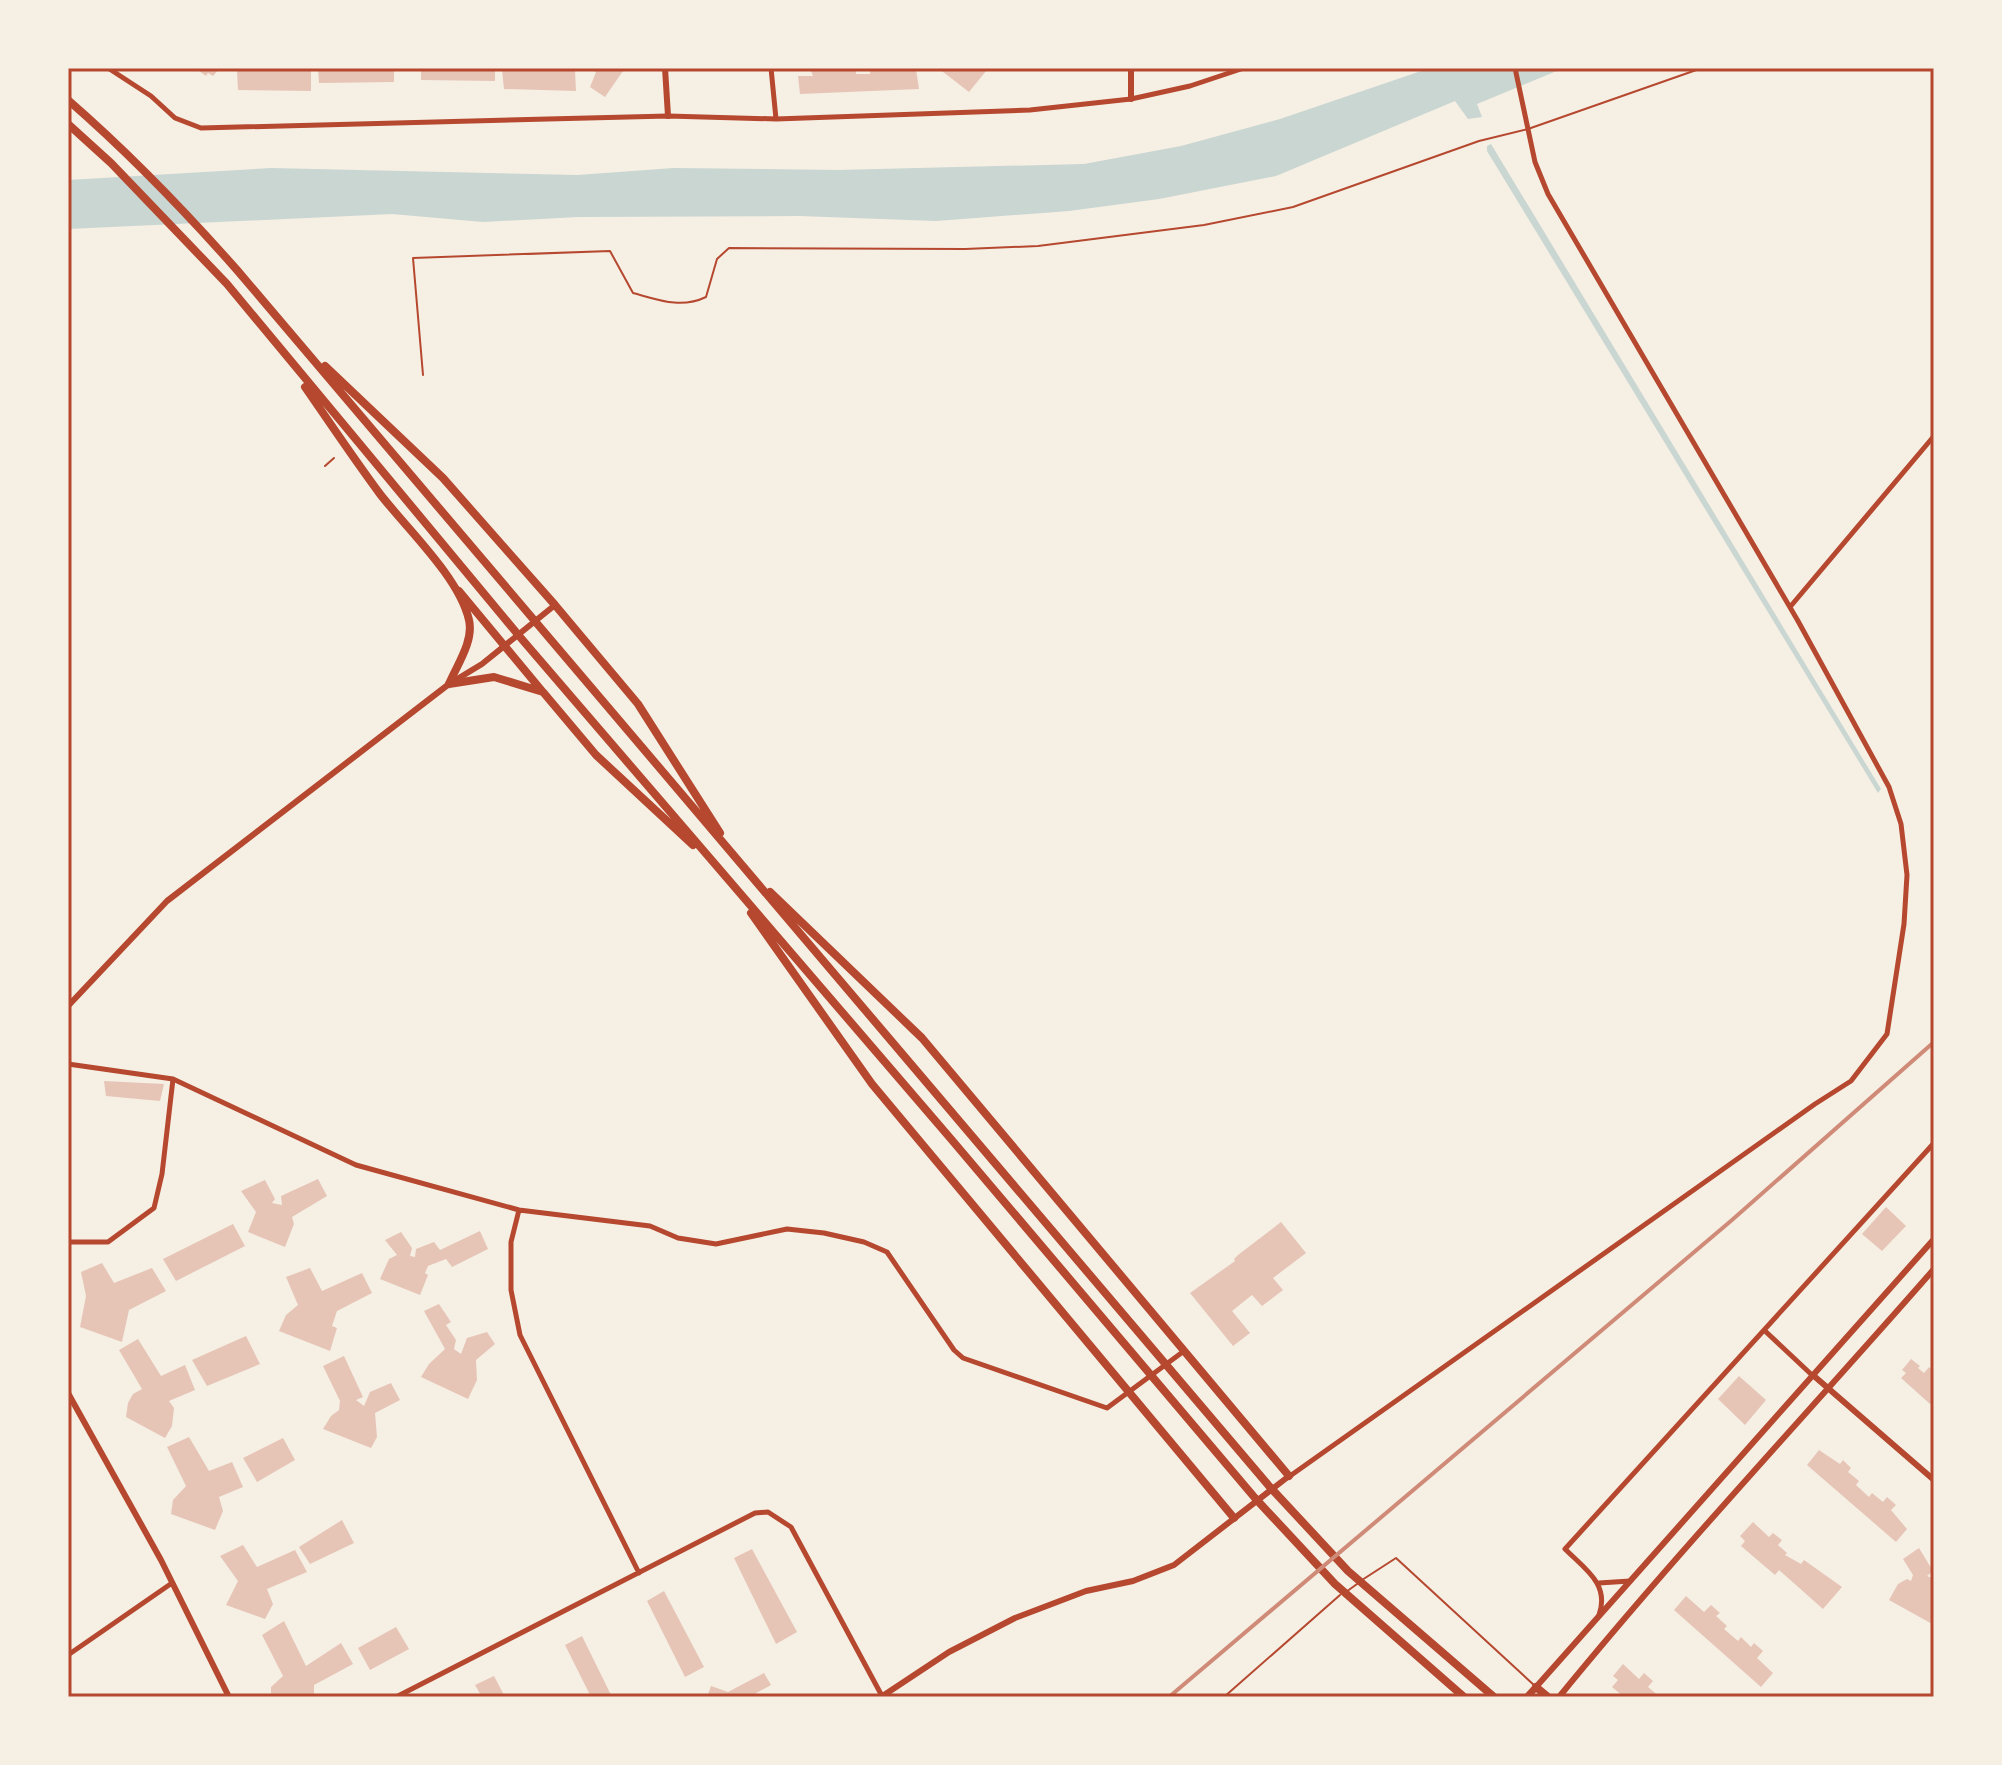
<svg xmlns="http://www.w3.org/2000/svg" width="2002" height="1765" viewBox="0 0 2002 1765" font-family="'DM Sans',sans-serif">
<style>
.water{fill:#c9d6d2}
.building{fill:#e6c5b7}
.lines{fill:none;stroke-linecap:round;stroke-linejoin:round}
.service{stroke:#b5482f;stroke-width:2}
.minor{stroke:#b5482f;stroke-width:5}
.tertiary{stroke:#b5482f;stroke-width:6}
.secondary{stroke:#b5482f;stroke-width:7}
.trunk{stroke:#b5482f;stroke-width:8}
.rail{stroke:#cf8b77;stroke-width:4}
.neatline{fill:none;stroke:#b5482f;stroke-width:3}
</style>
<rect width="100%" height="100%" fill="#f6efe4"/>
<path class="water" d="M 1430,68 L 1564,68 L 1477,104 L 1482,117 L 1468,119 L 1455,101 L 1276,176 L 1159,199 L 1069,211 L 936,221 L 800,216 L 578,217 L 483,222 L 392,214 L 68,229 L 68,180 L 271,168 L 577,175 L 674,168 L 838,170 L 1084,164 L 1181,146 L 1280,119 Z
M 1491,144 L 1881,789 L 1878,793 L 1487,151 L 1487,146 Z"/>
<path class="building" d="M 195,68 L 220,68 L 213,76 L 208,73 L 206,76 Z
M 241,68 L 307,68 L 311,70 L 311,91 L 238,90 L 237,70 Z
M 318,68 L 394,68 L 394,82 L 319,83 Z
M 421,68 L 495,68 L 495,81 L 421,80 Z
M 506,68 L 571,68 L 571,70 L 575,71 L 576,91 L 504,89 L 502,70 Z
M 593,68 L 625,68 L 605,97 L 590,87 L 596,72 L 592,70 Z
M 822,68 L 856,70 L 856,74 L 870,74 L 870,69 L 903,68 L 904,71 L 916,69 L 919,89 L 800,94 L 798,76 L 813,76 L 811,71 L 822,70 Z
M 938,68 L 996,68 L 996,70 L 986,71 L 969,92 Z
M 104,1081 L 164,1084 L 160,1101 L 106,1096 Z
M 318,1179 L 327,1196 L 292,1217 L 294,1224 L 285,1247 L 248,1232 L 256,1212 L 241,1191 L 265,1180 L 275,1199 L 272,1203 L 282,1205 L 281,1196 Z
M 1886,1207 L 1906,1226 L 1882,1251 L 1862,1234 Z
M 1281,1222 L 1306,1253 L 1273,1278 L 1283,1290 L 1262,1306 L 1252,1295 L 1232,1311 L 1250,1333 L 1233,1346 L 1190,1293 L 1235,1261 L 1234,1259 L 1238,1255 Z
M 233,1224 L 245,1246 L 176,1281 L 163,1259 Z
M 480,1231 L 488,1249 L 452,1267 L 446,1259 L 428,1266 L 425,1273 L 428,1275 L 420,1295 L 380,1279 L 389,1259 L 397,1255 L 385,1240 L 401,1232 L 412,1248 L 410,1256 L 415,1257 L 416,1249 L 434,1242 L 440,1250 Z
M 102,1263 L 114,1283 L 152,1268 L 166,1291 L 129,1310 L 122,1342 L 80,1327 L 86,1296 L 81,1272 Z
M 310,1268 L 322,1291 L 362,1273 L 372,1293 L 337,1311 L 332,1326 L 337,1328 L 330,1351 L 279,1331 L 286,1315 L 298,1305 L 286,1277 Z
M 439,1304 L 451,1322 L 446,1325 L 456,1340 L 454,1349 L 461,1354 L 467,1338 L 487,1332 L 495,1344 L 476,1360 L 477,1380 L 468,1399 L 421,1377 L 429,1364 L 445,1349 L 424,1311 Z
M 246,1336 L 260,1364 L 207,1386 L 192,1360 Z
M 138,1339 L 161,1376 L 185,1365 L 195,1390 L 169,1401 L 174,1408 L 172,1426 L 165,1438 L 126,1417 L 128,1403 L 133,1394 L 142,1389 L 119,1350 Z
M 344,1356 L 363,1397 L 356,1400 L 364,1406 L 370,1392 L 391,1383 L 400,1400 L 375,1413 L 377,1437 L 371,1448 L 323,1429 L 331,1416 L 339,1410 L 340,1401 L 323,1366 Z
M 1911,1359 L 1920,1366 L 1918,1368 L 1924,1373 L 1929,1367 L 1934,1372 L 1934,1400 L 1930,1404 L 1901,1378 L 1906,1373 L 1902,1370 Z
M 1739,1376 L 1766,1400 L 1745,1425 L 1718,1399 Z
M 189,1437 L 209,1471 L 232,1462 L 243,1487 L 219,1497 L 223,1511 L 215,1530 L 171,1514 L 173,1500 L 186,1486 L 167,1447 Z
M 283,1438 L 295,1460 L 257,1482 L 243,1458 Z
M 1819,1450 L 1840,1464 L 1843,1460 L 1851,1468 L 1848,1472 L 1859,1481 L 1856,1485 L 1869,1497 L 1872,1493 L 1883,1502 L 1887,1497 L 1896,1505 L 1891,1510 L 1907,1529 L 1896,1542 L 1807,1465 Z
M 342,1520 L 354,1543 L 310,1564 L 299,1547 Z
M 1753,1522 L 1769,1537 L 1773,1533 L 1782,1540 L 1778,1545 L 1787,1553 L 1785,1555 L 1801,1564 L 1804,1560 L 1842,1587 L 1823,1609 L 1779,1570 L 1775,1575 L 1741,1546 L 1745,1541 L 1740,1536 Z
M 243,1545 L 257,1567 L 295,1550 L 307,1572 L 267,1589 L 273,1604 L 265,1619 L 226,1605 L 238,1581 L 220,1556 Z
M 1919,1548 L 1933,1571 L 1927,1576 L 1934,1579 L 1934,1625 L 1889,1600 L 1898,1584 L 1907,1579 L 1911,1581 L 1913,1575 L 1903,1559 Z
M 752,1549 L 797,1632 L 776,1644 L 734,1558 Z
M 664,1591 L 704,1667 L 685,1677 L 647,1601 Z
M 1686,1596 L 1704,1612 L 1711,1605 L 1720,1613 L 1716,1616 L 1727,1626 L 1724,1629 L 1738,1641 L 1741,1637 L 1751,1647 L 1754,1643 L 1763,1651 L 1757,1658 L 1773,1673 L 1761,1687 L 1674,1610 Z
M 284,1621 L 306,1666 L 341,1643 L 353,1664 L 314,1685 L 314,1697 L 271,1697 L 271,1687 L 283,1676 L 262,1635 Z
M 396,1627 L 409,1649 L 370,1670 L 358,1648 Z
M 582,1636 L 612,1697 L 591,1697 L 565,1645 Z
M 1623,1664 L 1639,1679 L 1644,1673 L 1653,1681 L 1648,1687 L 1660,1697 L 1624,1697 L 1612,1687 L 1618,1680 L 1613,1676 Z
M 764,1673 L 771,1685 L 749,1697 L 707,1697 L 711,1686 L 728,1692 Z
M 494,1676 L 505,1697 L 482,1697 L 475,1685 Z"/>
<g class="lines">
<path class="service" d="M 423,375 L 413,258 L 610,251 L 633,293 C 659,300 681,309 706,297 L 717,259 L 729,248 L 965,249 L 1038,246 L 1204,225 L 1293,207 L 1479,141 L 1528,129 L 1702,68
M 325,466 L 334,458
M 1362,1580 L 1396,1558 L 1535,1686
M 1346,1592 L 1357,1584
M 1224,1697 L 1340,1595"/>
<path class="minor" d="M 108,68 L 151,96 L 175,118 L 201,128 L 668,116 L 776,119 L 1030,110 L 1131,99 L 1190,86 L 1244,68
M 771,68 L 776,119
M 1790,607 L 1934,436
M 68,1064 L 173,1079 L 356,1165 L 519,1210 L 650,1226 L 678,1238 L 716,1244 L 787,1229 L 824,1233 L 864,1242 L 887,1252 L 954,1350 L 963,1358 L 1107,1408 L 1184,1351
M 519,1210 L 511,1242 L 511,1290 L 520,1335 L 639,1573
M 68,1242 L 108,1242 L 154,1208 L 162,1174 L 173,1079
M 1764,1330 L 1813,1376
M 1290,1476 L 1815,1104 L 1851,1081 L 1887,1034 L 1904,924 L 1907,875 L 1901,824 L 1889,787 L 1798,621 L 1548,194 L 1535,162 L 1515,68
M 1599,1583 L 1630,1581
M 1599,1615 C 1610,1584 1585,1569 1565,1549 L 1934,1143
M 68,1655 L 172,1583
M 396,1697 L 755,1513 L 768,1512 L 791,1527 L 882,1696"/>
<path class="tertiary" d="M 665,68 L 668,116
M 1131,68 L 1131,99
M 68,1006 L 167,901 L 449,684 L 482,664 L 555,605
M 1814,1376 L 1934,1480
M 68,1393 L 161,1560 L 229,1697
M 1536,1687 L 1934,1239
M 881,1697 L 949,1652 L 1015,1618 L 1086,1591 L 1133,1581 L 1174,1565 L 1289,1476
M 1559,1697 C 1679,1550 1809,1412 1934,1269"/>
<path class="secondary" d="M 1527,1697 L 1536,1687"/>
<path class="trunk" d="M 68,100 C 129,153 184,210 237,270 L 1269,1486 L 1348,1571 L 1494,1697
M 68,124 L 111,163 L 227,284 L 520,637 L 951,1139 L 1255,1498 L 1335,1584 L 1464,1697
M 325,366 L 443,478 L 555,605 L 638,704 L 720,833
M 305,387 C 330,423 354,459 380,494 C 407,529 459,577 469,620 C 474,641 457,665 449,684
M 459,591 L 542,691
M 449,684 L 494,677 L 543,692 L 596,755 L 693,845
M 770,892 L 922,1038 L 1289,1476
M 751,913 L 872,1084 L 1234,1518
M 1536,1687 L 1548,1697"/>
<path class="rail" d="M 1169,1697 L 1732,1220 L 1934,1042"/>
</g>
<rect width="2002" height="1765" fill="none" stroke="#f6efe4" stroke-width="140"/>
<rect x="70" y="70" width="1862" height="1625" class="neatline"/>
</svg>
